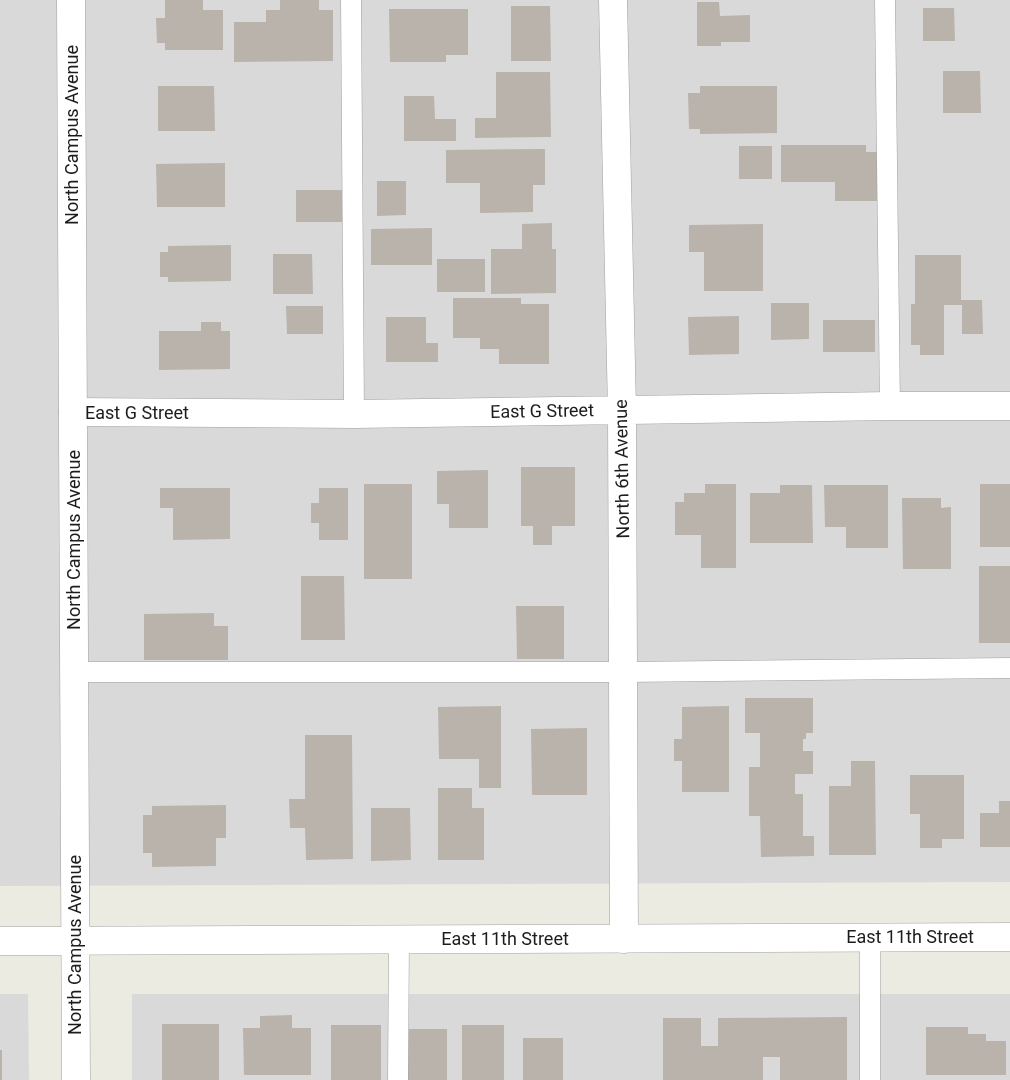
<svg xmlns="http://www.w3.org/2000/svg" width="1010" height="1080" viewBox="0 0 1010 1080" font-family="Roboto,sans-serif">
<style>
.residential{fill:#dad9d9}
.building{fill:#b9b3ac}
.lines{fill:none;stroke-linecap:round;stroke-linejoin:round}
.service-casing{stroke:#a0a0a0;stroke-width:21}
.minor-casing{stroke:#a0a0a0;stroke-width:29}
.tertiary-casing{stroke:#a0a0a0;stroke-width:29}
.service{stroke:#fff;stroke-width:20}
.minor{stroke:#fff;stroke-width:28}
.tertiary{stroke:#fff;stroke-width:28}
.labels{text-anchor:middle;stroke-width:4;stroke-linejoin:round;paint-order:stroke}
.street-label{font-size:18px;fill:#1c1c1c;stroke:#fff}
</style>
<rect width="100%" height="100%" fill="#ecebe2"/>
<path class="residential" d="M 0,0 L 1010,0 L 1010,882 L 0,886 Z
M 0,994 L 28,994 L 29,1080 L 0,1080 Z
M 132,994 L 1010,994 L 1010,1080 L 132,1080 Z"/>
<path class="building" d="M 165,0 L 203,0 L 203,10 L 223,10 L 223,50 L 165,50 L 165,43 L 157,43 L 156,18 L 165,18 Z
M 280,0 L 319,0 L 319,10 L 333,10 L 333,61 L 234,62 L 234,22 L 266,22 L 266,10 L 280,10 Z
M 697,2 L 719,2 L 720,16 L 750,15 L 750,42 L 721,42 L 721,46 L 697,46 Z
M 511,6 L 550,6 L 551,61 L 511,61 Z
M 923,8 L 954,8 L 955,41 L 923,41 Z
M 389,9 L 468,9 L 468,55 L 446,55 L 446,62 L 390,62 Z
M 943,71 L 980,71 L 981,113 L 943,113 Z
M 496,72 L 550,72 L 551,137 L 475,138 L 475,118 L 496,118 Z
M 158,86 L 214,86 L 215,131 L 158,131 Z
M 700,86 L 777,86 L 777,133 L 700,134 L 700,129 L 689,129 L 688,93 L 700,93 Z
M 404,96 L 434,96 L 435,119 L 456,119 L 456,141 L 404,141 Z
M 781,145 L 866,145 L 866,152 L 879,152 L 880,201 L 835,201 L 835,182 L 781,182 Z
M 739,146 L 772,146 L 772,179 L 739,179 Z
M 545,149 L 545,185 L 533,185 L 533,212 L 480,213 L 480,183 L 446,183 L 446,150 Z
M 225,163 L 225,207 L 157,207 L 156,164 Z
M 377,181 L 406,181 L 406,215 L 377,216 Z
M 296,190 L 343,190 L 343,222 L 296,222 Z
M 552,223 L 552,249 L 556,249 L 556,293 L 491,294 L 491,249 L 522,249 L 522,224 Z
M 763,224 L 763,291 L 704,291 L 704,252 L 689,252 L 689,225 Z
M 432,228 L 432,265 L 371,265 L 371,229 Z
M 231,245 L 231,281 L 168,282 L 168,277 L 160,277 L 160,252 L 168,252 L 168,246 Z
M 273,254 L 312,254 L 313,294 L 273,294 Z
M 915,255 L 961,255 L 961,300 L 982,300 L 983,334 L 962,334 L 962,305 L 944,305 L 944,355 L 920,355 L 920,345 L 911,345 L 911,304 L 915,304 Z
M 437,259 L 485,259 L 485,292 L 437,292 Z
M 453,298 L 521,298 L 521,304 L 549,304 L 549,364 L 499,364 L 499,349 L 480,349 L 480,338 L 453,338 Z
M 771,303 L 809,303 L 809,339 L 771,340 Z
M 286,306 L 323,306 L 323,334 L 287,334 Z
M 739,316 L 739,354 L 689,355 L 688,317 Z
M 386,317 L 426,317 L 426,343 L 438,343 L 438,362 L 386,362 Z
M 823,320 L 875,320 L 875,352 L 823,352 Z
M 201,322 L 221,322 L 221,331 L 230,331 L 230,369 L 159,370 L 159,331 L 201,331 Z
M 521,467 L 575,467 L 575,526 L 552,526 L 552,545 L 533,545 L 533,526 L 521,526 Z
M 488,470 L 488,528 L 449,528 L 449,504 L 437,504 L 437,471 Z
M 364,484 L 412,484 L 412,579 L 364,579 Z
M 705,484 L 736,484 L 736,568 L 701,568 L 701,535 L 675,535 L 675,502 L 684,502 L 684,493 L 705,493 Z
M 980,484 L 1010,484 L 1010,547 L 980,547 Z
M 780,485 L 812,485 L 813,543 L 750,543 L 750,493 L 780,493 Z
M 824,485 L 888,485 L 888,548 L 846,548 L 846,527 L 825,527 Z
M 160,488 L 230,488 L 230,539 L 173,540 L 173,508 L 160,508 Z
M 319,488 L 348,488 L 348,540 L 319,540 L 319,523 L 311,523 L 311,503 L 319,503 Z
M 902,498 L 941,498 L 941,508 L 951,507 L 951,569 L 903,569 Z
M 979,566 L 1010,566 L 1010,643 L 979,643 Z
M 301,576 L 344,576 L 345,640 L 301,640 Z
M 516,606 L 564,606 L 564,659 L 517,659 Z
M 214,613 L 214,626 L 228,626 L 228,660 L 144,660 L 144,614 Z
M 745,698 L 813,698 L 813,733 L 806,733 L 806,739 L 803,739 L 803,751 L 813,751 L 813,774 L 795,774 L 795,794 L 803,794 L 803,836 L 814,836 L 814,856 L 761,857 L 760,816 L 749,816 L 749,767 L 760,767 L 760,733 L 745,733 Z
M 501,706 L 501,788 L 479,788 L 479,759 L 439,759 L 438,707 Z
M 729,706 L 729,792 L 682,792 L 682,761 L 674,761 L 674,739 L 682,739 L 682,707 Z
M 587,728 L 587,795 L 532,795 L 531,729 Z
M 305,735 L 352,735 L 353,859 L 306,860 L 305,828 L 290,828 L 289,799 L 305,799 Z
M 851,761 L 875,761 L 876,855 L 829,855 L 829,786 L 851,786 Z
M 910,775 L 964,775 L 964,839 L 942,839 L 942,848 L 920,848 L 920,814 L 910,814 Z
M 438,788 L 472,788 L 472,808 L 484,808 L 484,860 L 438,860 Z
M 999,801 L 1010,801 L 1010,847 L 980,847 L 980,813 L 999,813 Z
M 226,805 L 226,838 L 216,838 L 216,866 L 152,867 L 152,853 L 143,853 L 143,815 L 152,815 L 152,806 Z
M 371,808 L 410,808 L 411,860 L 371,861 Z
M 292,1015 L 292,1028 L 311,1028 L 311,1075 L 244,1075 L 243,1028 L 260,1028 L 260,1016 Z
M 847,1017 L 847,1080 L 780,1080 L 780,1057 L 763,1057 L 763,1080 L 663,1080 L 663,1018 L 701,1018 L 701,1046 L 718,1046 L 718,1018 Z
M 162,1024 L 219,1024 L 219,1080 L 162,1080 Z
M 331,1025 L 381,1025 L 381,1080 L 331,1080 Z
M 462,1025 L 504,1025 L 504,1080 L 462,1080 Z
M 926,1027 L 968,1027 L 968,1034 L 986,1034 L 986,1041 L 1006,1041 L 1006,1075 L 926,1075 Z
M 405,1029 L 447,1029 L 447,1080 L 405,1080 Z
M 523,1038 L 563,1038 L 563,1080 L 523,1080 Z
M 0,1050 L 2,1050 L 2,1080 L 0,1080 Z"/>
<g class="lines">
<defs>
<path id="service" d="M 351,0 L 354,414
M 885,0 L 890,406
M 75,672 L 624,672 L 1010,668
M 398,1080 L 399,940
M 870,1080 L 870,938"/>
<path id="minor" d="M 613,0 L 622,410 L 624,939
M 73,412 L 354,414 L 890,406 L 1010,406"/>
<path id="tertiary" d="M 71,0 L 76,1080
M 0,941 L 1010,937"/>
</defs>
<use href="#service" class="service-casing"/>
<use href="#minor" class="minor-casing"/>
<use href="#tertiary" class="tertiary-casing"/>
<use href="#service" class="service"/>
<use href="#minor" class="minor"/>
<use href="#tertiary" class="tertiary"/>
</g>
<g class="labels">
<g class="street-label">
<text transform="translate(72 135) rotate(-90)" y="6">North Campus Avenue</text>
<text transform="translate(542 411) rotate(-1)" y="6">East G Street</text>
<text x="137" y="419">East G Street</text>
<text transform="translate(622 469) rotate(-91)" y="6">North 6th Avenue</text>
<text transform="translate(74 540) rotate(-90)" y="6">North Campus Avenue</text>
<text x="910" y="943">East 11th Street</text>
<text x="505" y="945">East 11th Street</text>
<text transform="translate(75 945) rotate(-90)" y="6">North Campus Avenue</text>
</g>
</g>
</svg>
